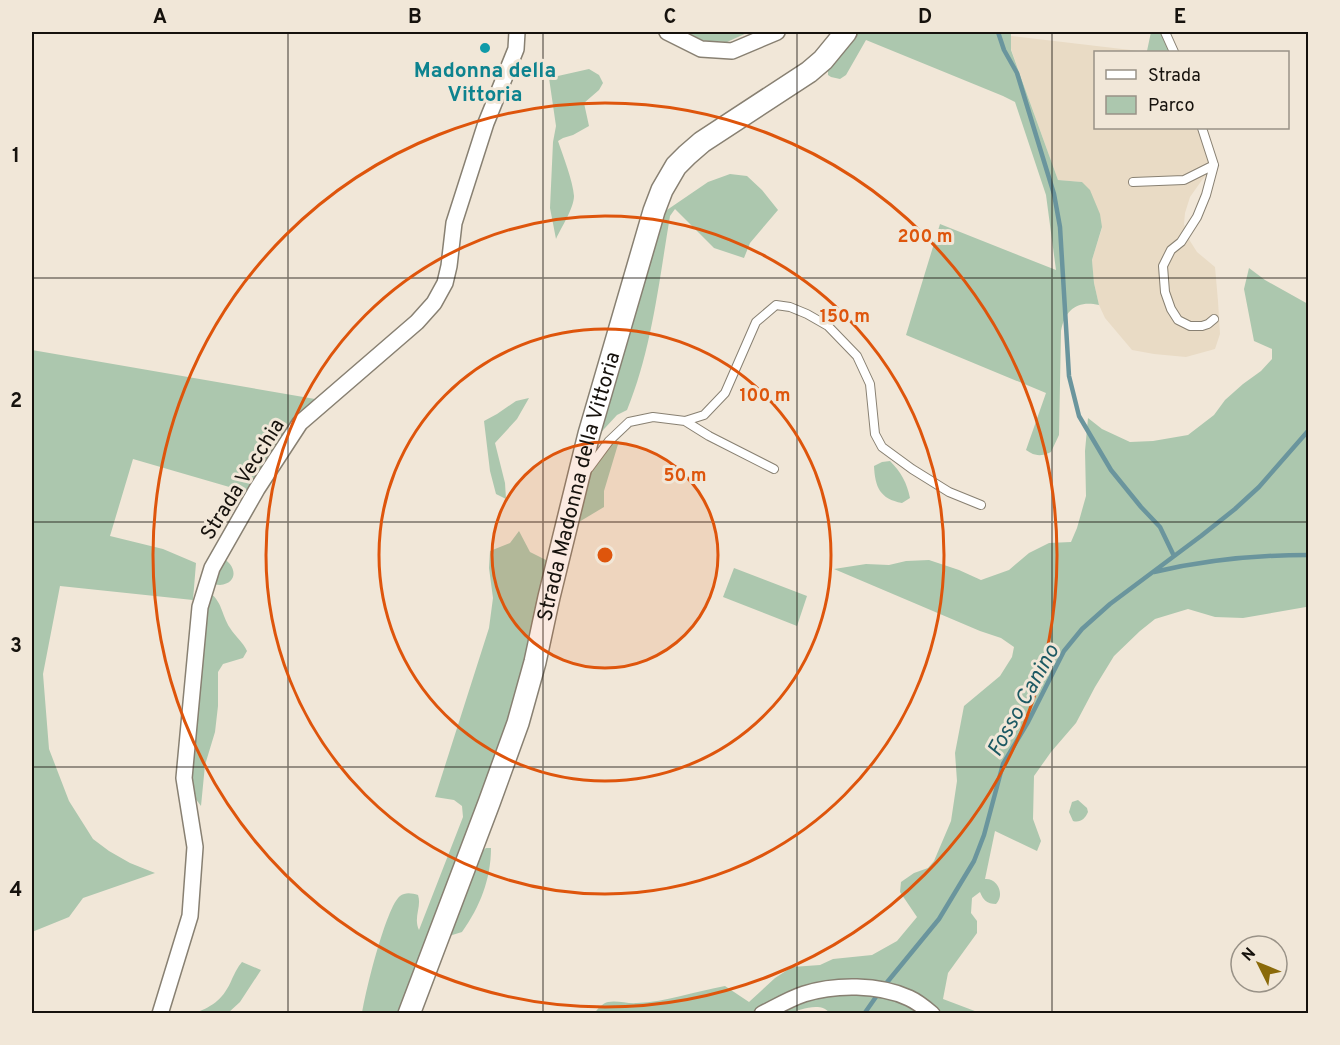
<svg xmlns="http://www.w3.org/2000/svg" width="1340" height="1045" viewBox="0 0 1340 1045" font-family="Overpass,sans-serif">
<style>
.built{fill:#e9dbc5}
.green{fill:#acc7ae}
.lines{fill:none;stroke-linecap:round;stroke-linejoin:round}
.stream{stroke:#6a959d;stroke-width:4.5}
.lane-casing{stroke:#888072;stroke-width:10}
.street-casing{stroke:#888072;stroke-width:18}
.secondary-casing{stroke:#888072;stroke-width:24}
.lane{stroke:#fff;stroke-width:8}
.street{stroke:#fff;stroke-width:15}
.secondary{stroke:#fff;stroke-width:21}
.grid{fill:none;stroke:#16120d;stroke-width:1.5;stroke-opacity:0.55}
.ring{fill:none;stroke:#de550c;stroke-width:3}
.culture-dot{fill:#0f9aa8;stroke:#f1e7d8;stroke-width:2}
.labels{text-anchor:middle;stroke-width:6;stroke-linejoin:round;paint-order:stroke}
.culture-label{font-size:21px;font-weight:bold;fill:#0d838f;stroke:#f1e7d8}
.street-label{font-size:21px;fill:#16120d;stroke:#f1e7d8}
.water-label{font-size:22px;font-style:italic;fill:#1d5963;stroke:#f1e7d8}
.centre{fill:#de550c;stroke:#f1e7d8;stroke-width:3}
.ring-label{font-size:18px;text-anchor:middle;font-weight:bold;fill:#de550c;stroke:#f1e7d8;stroke-width:6;stroke-linejoin:round;paint-order:stroke}
.neatline{fill:none;stroke:#16120d;stroke-width:2}
.grid-label{font-size:20px;text-anchor:middle;font-weight:bold;fill:#16120d}
</style>
<rect width="100%" height="100%" fill="#f1e7d8"/>
<path class="built" d="M 1011,36 L 1139,51 L 1140,52 L 1096,52 L 1096,128 L 1198,128 L 1213,168 L 1202,180 L 1190,197 L 1185,213 L 1184,224 L 1190,241 L 1197,252 L 1215,267 L 1218,301 L 1220,334 L 1215,349 L 1186,357 L 1154,354 L 1132,350 L 1105,318 L 1099,305 L 1094,283 L 1092,260 L 1102,228 L 1082,182 L 1058,180 L 1011,49 Z"/>
<path class="green" d="M 681,32 L 749,32 L 727,42 L 693,40 Z
M 856,32 L 1011,32 L 1011,50 L 1058,180 L 1082,182 L 1090,190 L 1100,214 L 1102,227 L 1092,260 L 1094,283 L 1099,305 C 1078,300 1065,309 1061,331 L 1059,435 L 1051,452 C 1040,457 1035,456 1026,450 L 1046,393 L 906,335 L 940,224 L 1056,270 L 1046,195 L 1015,102 L 1003,96 L 866,40 L 846,75 L 840,79 L 831,77 L 828,75 L 828,66 Z
M 1151,32 L 1162,32 L 1170,52 L 1140,52 L 1139,51 L 1147,51 Z
M 589,69 L 599,75 L 603,83 L 599,90 L 584,103 L 589,126 L 573,135 L 563,138 L 558,141 C 563,156 573,181 574,196 C 574,208 561,228 556,239 L 550,208 L 553,142 L 556,126 L 549,78 Z
M 730,174 L 747,176 L 762,190 L 778,210 L 750,243 L 744,258 L 714,248 L 675,209 L 670,216 C 659,281 652,349 627,410 L 617,415 L 593,441 L 664,212 L 708,182 Z
M 1249,268 L 1265,280 L 1308,304 L 1308,605 L 1306,607 L 1243,618 L 1215,617 L 1188,609 L 1155,619 L 1140,631 L 1114,656 L 1095,687 L 1076,723 L 1051,752 L 1034,776 L 1033,819 L 1041,841 L 1037,851 L 995,831 L 985,879 C 998,878 1005,895 996,904 C 987,904 983,900 980,892 L 972,898 L 971,913 L 977,921 L 977,933 L 948,973 L 943,999 L 980,1013 L 830,1014 C 823,1001 800,1009 788,1014 L 594,1014 C 597,1009 603,1003 608,1002 C 617,1000 628,1004 637,1003 C 666,1002 696,991 725,986 L 749,1002 L 775,978 L 792,967 L 820,965 L 833,959 L 872,955 L 897,941 L 917,917 L 900,892 L 901,882 L 914,873 L 928,868 L 934,861 L 951,821 L 957,781 L 955,753 L 964,706 L 1000,676 L 1012,657 L 1014,647 L 1001,638 L 980,631 L 834,569 L 866,564 L 889,565 L 906,561 L 929,560 L 959,570 L 981,580 L 1009,570 L 1029,553 L 1049,543 L 1071,542 L 1077,528 L 1086,496 L 1085,451 L 1088,418 L 1102,429 L 1130,442 L 1153,441 L 1188,435 L 1214,415 L 1225,400 L 1243,384 L 1261,371 L 1272,359 L 1272,349 L 1254,341 L 1244,289 Z
M 32,350 L 315,399 L 292,426 L 250,493 L 133,459 L 110,536 L 163,549 L 196,563 L 193,600 L 60,586 L 43,674 L 49,749 L 69,801 L 93,839 L 109,851 L 130,863 L 155,873 L 83,898 L 69,917 L 32,932 Z
M 529,398 L 517,419 L 495,443 L 505,483 L 506,499 L 496,494 L 490,471 L 484,421 L 497,414 L 516,401 Z
M 619,441 L 604,491 L 604,507 L 579,522 L 569,536 L 589,457 L 597,447 Z
M 890,461 C 901,472 907,483 910,498 L 902,503 C 880,499 875,487 874,466 L 882,462 Z
M 519,531 L 530,552 L 548,561 L 527,660 L 514,701 L 489,779 L 402,1013 L 362,1014 C 365,993 386,907 400,896 C 405,892 412,893 418,895 C 422,907 413,917 419,930 L 463,817 L 462,806 L 454,800 L 435,797 L 489,628 L 493,598 L 489,568 L 490,551 L 510,543 Z
M 220,557 C 236,563 240,583 220,585 C 217,585 213,584 210,583 Z
M 734,568 L 807,596 L 797,626 L 723,597 Z
M 208,591 C 223,602 221,614 230,628 C 235,636 243,642 247,651 L 243,658 L 223,664 L 218,672 L 218,706 L 215,732 L 205,765 L 201,806 L 195,798 L 191,785 L 189,751 Z
M 1078,800 L 1087,808 L 1088,812 C 1085,819 1080,823 1073,821 L 1069,812 L 1072,802 Z
M 486,848 L 491,848 C 491,879 480,907 462,932 L 449,936 L 481,852 Z
M 242,962 L 261,970 L 240,1002 L 228,1013 L 195,1013 C 214,1006 224,998 232,979 C 235,973 237,968 242,962 Z"/>
<g class="lines">
<path class="stream" d="M 998,32 L 1004,50 L 1017,73 L 1054,194 L 1060,227 L 1069,376 L 1079,416 L 1111,470 L 1141,507 L 1160,527 L 1174,556
M 1154,572 C 1205,560 1256,555 1308,555
M 884,986 L 939,919 L 974,861 L 984,835 L 1003,764 L 1028,722 L 1064,651 L 1082,629 L 1110,604 L 1201,536 L 1235,509 L 1259,487 L 1308,431
M 864,1014 L 878,994"/>
<defs>
<path id="lane" d="M 1165,32 L 1174,52
M 1133,182 L 1184,180 L 1214,165 L 1202,128
M 1214,319 L 1208,324 L 1202,326 L 1190,326 L 1178,320 L 1171,309 L 1165,292 L 1163,266 L 1171,250 L 1181,242 L 1197,217 L 1206,195 L 1214,165
M 685,421 L 704,415 L 725,393 L 756,322 L 776,305 L 790,307 L 807,314 L 828,326 L 857,356 L 870,384 L 875,434 L 882,447 L 912,469 L 949,492 L 981,505
M 586,471 L 589,468 L 609,441 L 629,422 L 653,417 L 685,421 L 709,436 L 774,469"/>
<path id="street" d="M 667,32 L 701,49 L 732,51 L 777,32
M 160,1014 L 190,916 L 195,847 L 184,778 L 200,607 L 212,568 L 257,489 L 300,423 L 417,322 L 434,303 L 445,283 L 449,266 L 454,223 L 486,123 L 516,49 L 517,32
M 762,1014 C 776,1007 789,999 804,994 C 835,984 879,984 909,998 C 918,1002 925,1008 932,1014"/>
<g id="secondary">
<path id="s1" d="M 409,1014 L 489,803 L 518,723 L 535,662 L 549,597 L 589,434 L 654,211 L 662,190 L 676,166 L 687,155 L 702,142 L 809,72 L 823,60 L 846,32"/>
</g>
</defs>
<use href="#lane" class="lane-casing"/>
<use href="#street" class="street-casing"/>
<use href="#secondary" class="secondary-casing"/>
<use href="#lane" class="lane"/>
<use href="#street" class="street"/>
<use href="#secondary" class="secondary"/>
</g>
<path class="grid" d="M 288,32 L 288,1014M 543,32 L 543,1014M 797,32 L 797,1014M 1052,32 L 1052,1014M 32,278 L 1308,278M 32,522 L 1308,522M 32,767 L 1308,767"/>
<circle cx="605" cy="555" r="113" fill="#de550c" fill-opacity=".12"/>
<g class="ring">
<circle cx="605" cy="555" r="113"/>
<circle cx="605" cy="555" r="226"/>
<circle cx="605" cy="555" r="339"/>
<circle cx="605" cy="555" r="452"/>
</g>
<circle class="culture-dot" cx="485" cy="48" r="6"/>
<g class="labels">
<g class="culture-label">
<text x="485" y="77">Madonna della<tspan x="485" dy="24">Vittoria</tspan></text>
</g>
<g class="street-label">
<text transform="translate(242 479) rotate(-58)" y="7">Strada Vecchia</text>
<text dy="7" stroke="none"><textPath href="#s1" startOffset="555">Strada Madonna della Vittoria</textPath></text>
</g>
<g class="water-label">
<text transform="translate(1022 700) rotate(-61)" y="8">Fosso Canino</text>
</g>
</g>
<circle cx="605" cy="555" r="9" class="centre"/>
<g class="ring-label">
<text x="925" y="242">200 m</text>
<text x="845" y="322">150 m</text>
<text x="765" y="401">100 m</text>
<text x="685" y="481">50 m</text>
</g>
<rect width="1340" height="1045" fill="none" stroke="#f1e7d8" stroke-width="66"/>
<rect x="1094" y="51" width="195" height="78" fill="#f1e7d8" stroke="#999287" stroke-width="1.5"/>
<rect x="1106" y="70" width="30" height="9" fill="#ffffff" stroke="#999287" stroke-width="1.5"/>
<text x="1148" y="81" font-size="18" fill="#16120d">Strada</text>
<rect x="1106" y="96" width="30" height="18" fill="#acc7ae" stroke="#999287" stroke-width="1.5"/>
<text x="1148" y="111" font-size="18" fill="#16120d">Parco</text>
<g transform="translate(1259 964) rotate(313)"><circle r="28" fill="#f1e7d8" stroke="#999287" stroke-width="1.5"/>
<path d="M0-4.5L10 22L0 15L-10 22Z" fill="#8a6a0a"/>
<text y="-9" font-size="16" font-weight="bold" text-anchor="middle" fill="#16120d">N</text>
</g>
<rect x="33" y="33" width="1274" height="979" class="neatline"/>
<g class="grid-label">
<text x="160" y="23">A</text>
<text x="415" y="23">B</text>
<text x="670" y="23">C</text>
<text x="925" y="23">D</text>
<text x="1180" y="23">E</text>
<text x="16" y="162">1</text>
<text x="16" y="407">2</text>
<text x="16" y="652">3</text>
<text x="16" y="896">4</text>
</g>
</svg>
